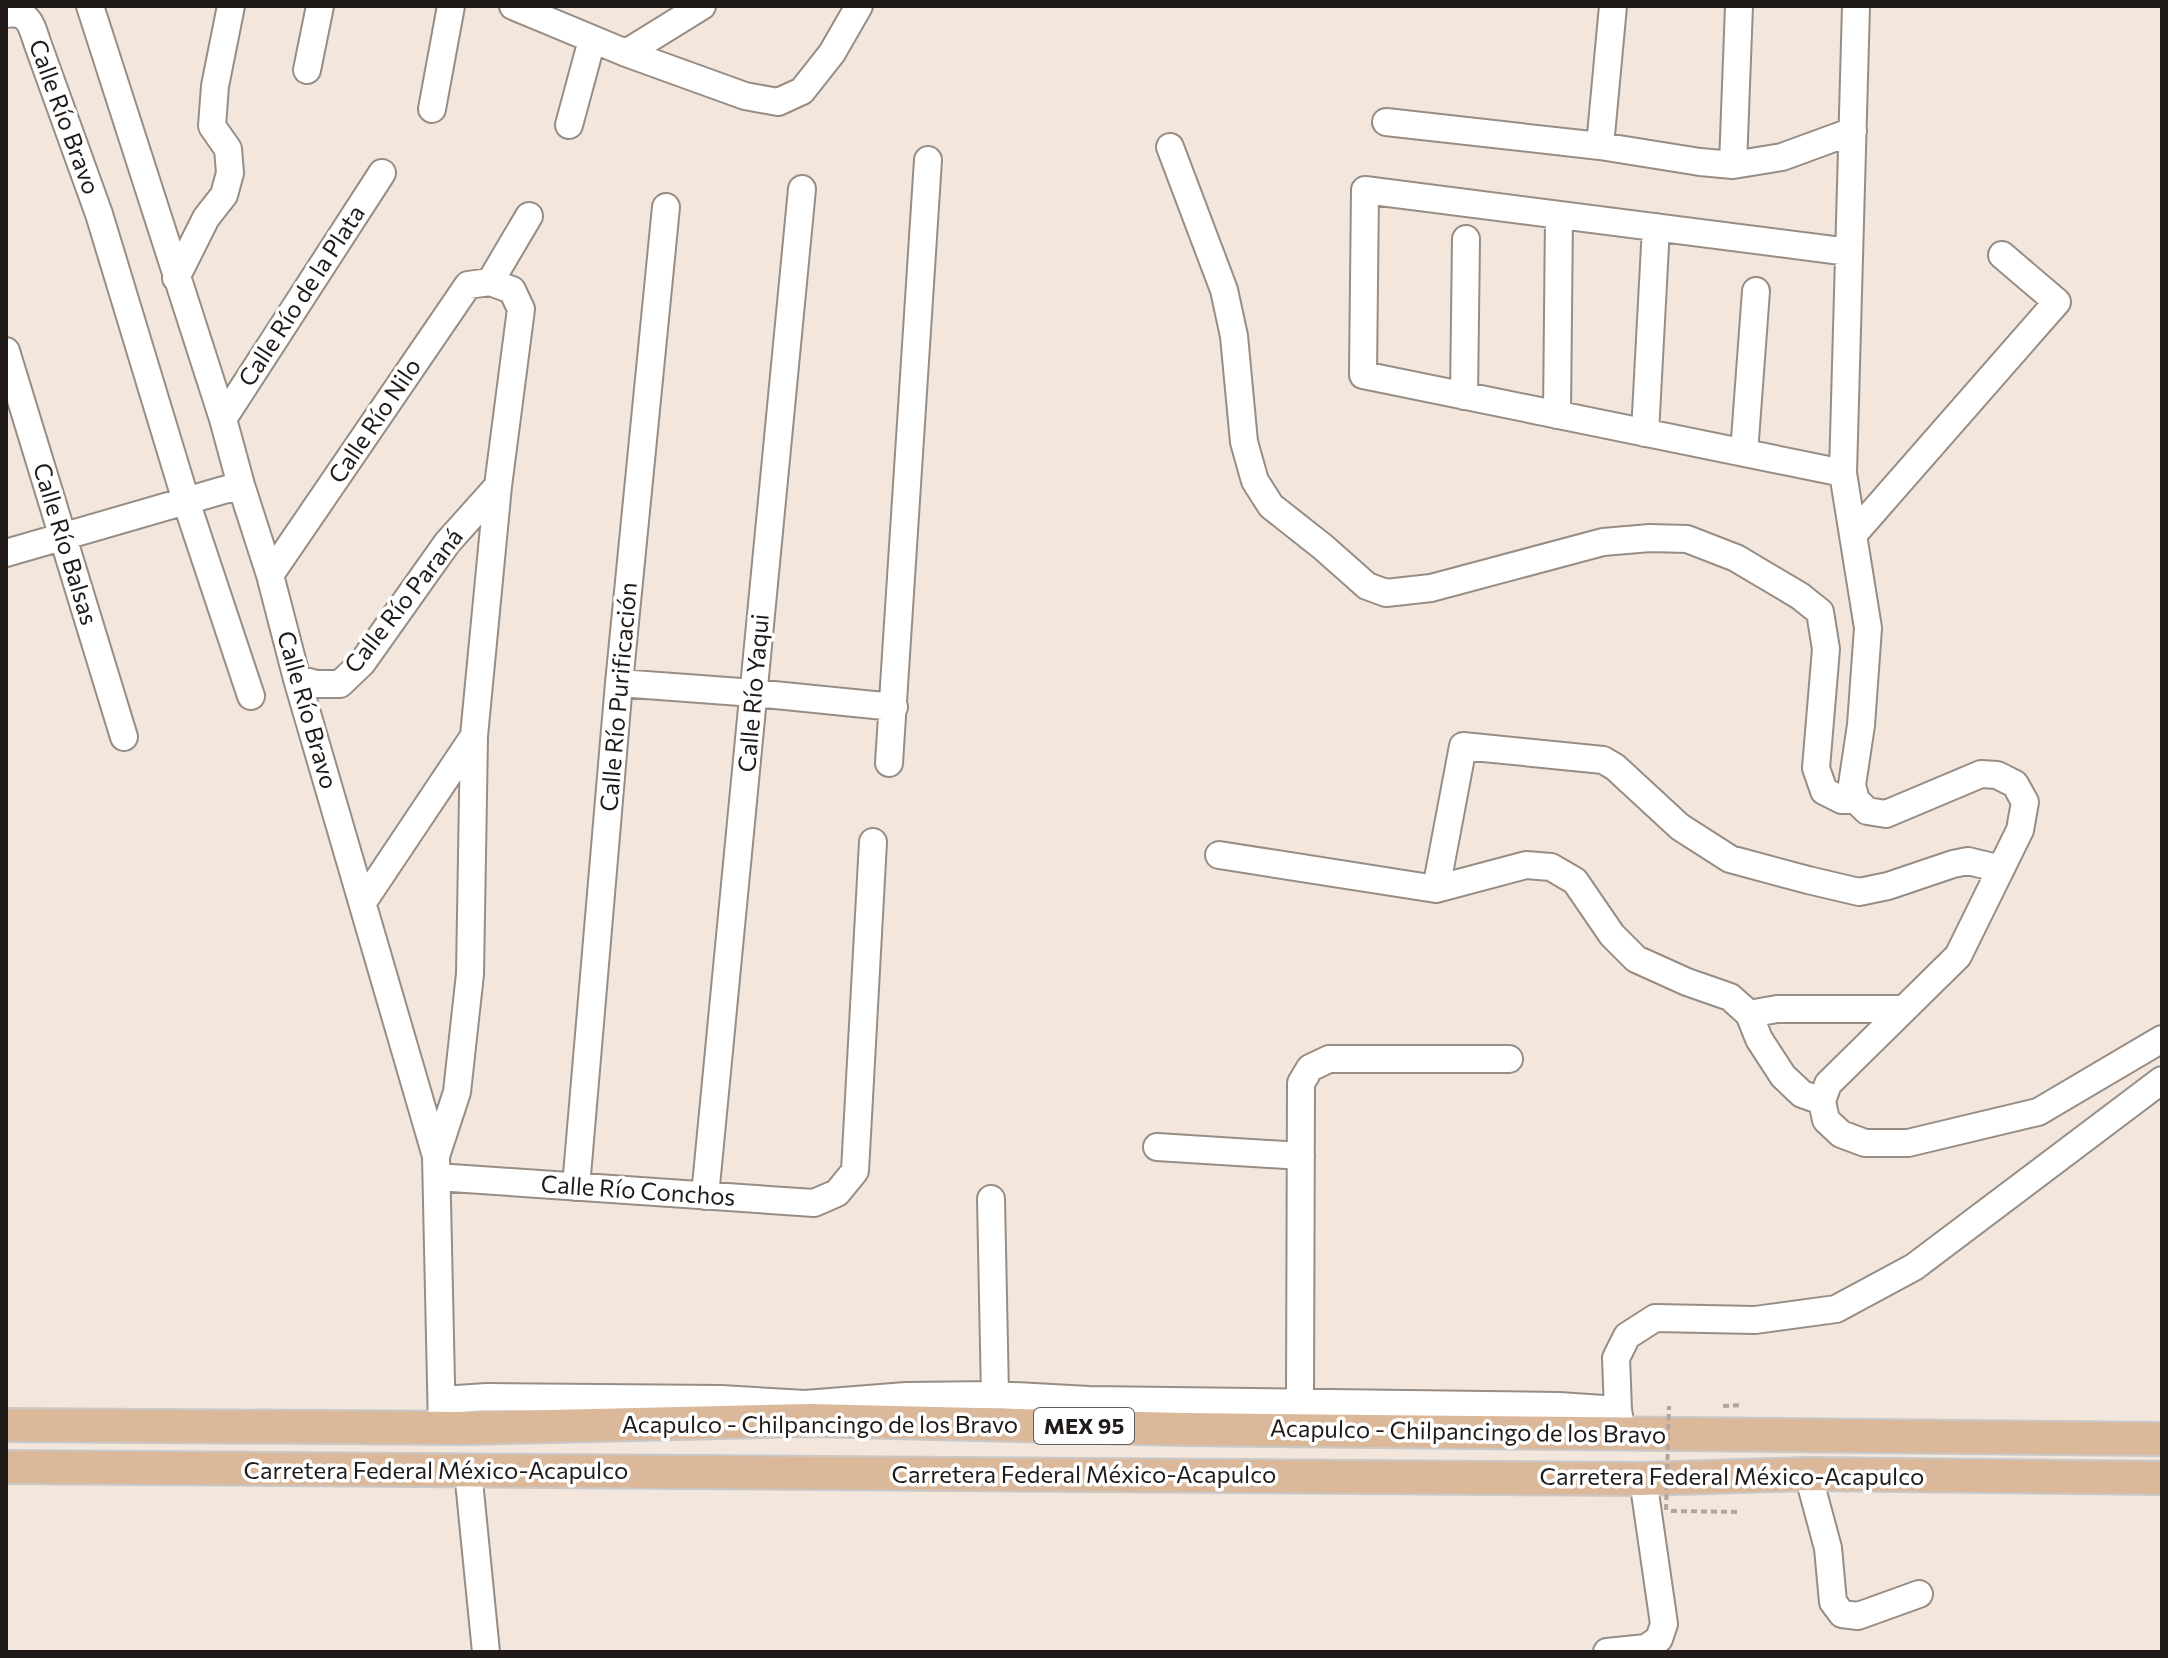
<svg xmlns="http://www.w3.org/2000/svg" width="2168" height="1658" viewBox="0 0 2168 1658" font-family="Commissioner,sans-serif">
<style>
.lines{fill:none;stroke-linecap:round;stroke-linejoin:round}
.minor-casing{stroke:#988d84;stroke-width:30}
.major-casing{stroke:#c9c8c8;stroke-width:36}
.path{stroke:#b0a69e;stroke-width:4;stroke-dasharray:6 4;stroke-linecap:butt}
.minor{stroke:#fff;stroke-width:26}
.major{stroke:#dbb899;stroke-width:32}
.path-bridge{stroke:#b0a69e;stroke-width:4;stroke-dasharray:6 4;stroke-linecap:butt}
.labels{text-anchor:middle;stroke-width:7;stroke-linejoin:round;paint-order:stroke}
.shield{fill:#fff;stroke:#635f5d;stroke-width:2}
.shield-label{font-size:22px;font-weight:bold;fill:#201b18}
.street-label{font-size:24px;fill:#201b18;stroke:#fff}
</style>
<rect width="100%" height="100%" fill="#f3e6dc"/>
<g class="lines">
<defs>
<path id="minor" d="M 90,6 L 223,419 L 241,485 L 270,575 L 297,679 L 436,1156 L 442,1428
M 513,6 L 626,53 L 745,96 L 778,102 L 802,91 L 832,53 L 859,6
M 1856,6 L 1843,473 L 1868,628 L 1861,725 L 1852,785 L 1856,800 L 1867,811 L 1886,814 L 1981,774 L 1997,775 L 2015,784 L 2025,802 L 2020,830 L 1958,956 L 1828,1084 L 1822,1101 L 1826,1120 L 1841,1134 L 1865,1143 L 1908,1143 L 2038,1112 L 2162,1039
M 6,14 C 29,11 31,24 37,42 L 99,214 L 186,501 L 251,696
M 626,53 L 702,6
M 307,70 L 320,6
M 432,109 L 451,6
M 1386,122 L 1600,146 L 1700,162 L 1733,165 L 1782,157 L 1853,131
M 569,125 L 592,40
M 1600,146 L 1613,6
M 1170,147 L 1224,290 L 1234,336 L 1244,442 L 1255,481 L 1271,506 L 1323,547 L 1367,586 L 1386,593 L 1431,588 L 1603,542 L 1650,538 L 1687,539 L 1736,558 L 1800,596 L 1820,612 L 1826,649 L 1816,768 L 1824,791 L 1842,800 L 1856,800
M 1733,165 L 1739,6
M 176,278 L 206,218 L 224,195 L 230,173 L 228,149 L 212,126 L 215,86 L 231,6
M 490,282 L 529,216
M 6,351 L 124,737
M 1464,396 L 1466,239
M 1557,415 L 1559,215
M 223,419 L 382,173
M 1645,433 L 1656,227
M 1744,453 L 1756,291
M 1843,473 L 1363,375 L 1365,190 L 1849,252
M 1853,535 L 2057,302 L 2002,255
M 6,553 L 241,485
M 270,575 L 468,285 L 490,282 L 512,290 L 521,309 L 498,486 L 474,736 L 470,974 L 457,1092 L 436,1156
M 297,679 L 317,684 L 340,684 L 362,663 L 447,543 L 498,486
M 619,683 L 754,693 L 894,707
M 889,763 L 928,160
M 1219,855 L 1436,889 L 1526,865 L 1551,867 L 1575,881 L 1612,935 L 1636,959 L 1687,982 L 1730,997 L 1749,1014 L 1759,1039 L 1783,1076 L 1802,1094 L 1822,1101
M 1436,889 L 1463,746 L 1603,760 L 1615,767 L 1680,827 L 1730,859 L 1808,880 L 1859,892 L 1888,886 L 1953,864 L 1968,861 L 2001,869
M 363,902 L 474,736
M 1749,1014 L 1777,1009 L 1904,1009
M 1157,1147 L 1301,1156
M 437,1177 L 814,1203 L 837,1193 L 855,1171 L 873,842
M 576,1187 L 619,683 L 666,207
M 705,1196 L 802,189
M 991,1199 L 995,1395
M 442,1400 L 487,1397 L 721,1399 L 805,1404 L 906,1396 L 995,1395 L 1089,1400 L 1559,1406 L 1618,1410
M 1300,1402 L 1301,1083 L 1310,1068 L 1329,1059 L 1509,1059
M 1621,1427 L 1618,1410 L 1616,1358 L 1627,1336 L 1655,1318 L 1755,1320 L 1836,1309 L 1914,1267 L 2162,1080
M 468,1471 L 486,1652
M 1808,1474 L 1828,1548 L 1833,1602 L 1842,1614 L 1858,1616 L 1919,1594
M 1607,1652 L 1646,1648 L 1659,1639 L 1664,1624 L 1643,1479"/>
<path id="major" d="M 6,1425 L 464,1428 L 810,1420 L 1184,1429 L 2162,1439
M 6,1467 L 1643,1479 L 1808,1474 L 2162,1478"/>
</defs>
<use href="#minor" class="minor-casing"/>
<use href="#major" class="major-casing"/>
<path class="path" d="M 1723,1406 L 1742,1405
M 1671,1511 L 1741,1512"/>
<use href="#minor" class="minor"/>
<use href="#major" class="major"/>
<path class="path-bridge" d="M 1666,1510 L 1669,1406"/>
</g>
<g class="labels">
<rect class="shield" x="1034" y="1408" width="100" height="36" rx="6"/>
<g class="shield-label">
<text x="1084" y="1434">MEX 95</text>
</g>
<g class="street-label">
<text transform="translate(64 117) rotate(70)" y="8">Calle Río Bravo</text>
<text transform="translate(302 296) rotate(-57)" y="8">Calle Río de la Plata</text>
<text transform="translate(375 421) rotate(-56)" y="8">Calle Río Nilo</text>
<text transform="translate(65 544) rotate(73)" y="8">Calle Río Balsas</text>
<text transform="translate(404 601) rotate(-52)" y="8">Calle Río Paraná</text>
<text transform="translate(754 693) rotate(-85)" y="8">Calle Río Yaqui</text>
<text transform="translate(619 697) rotate(-85)" y="8">Calle Río Purificación</text>
<text transform="translate(307 710) rotate(74)" y="8">Calle Río Bravo</text>
<text transform="translate(638 1191) rotate(4)" y="8">Calle Río Conchos</text>
<text x="820" y="1433">Acapulco - Chilpancingo de los Bravo</text>
<text transform="translate(1468 1432) rotate(1)" y="8">Acapulco - Chilpancingo de los Bravo</text>
<text x="436" y="1479">Carretera Federal México-Acapulco</text>
<text x="1084" y="1483">Carretera Federal México-Acapulco</text>
<text x="1732" y="1485">Carretera Federal México-Acapulco</text>
</g>
</g>
<rect width="2168" height="1658" fill="none" stroke="#201b18" stroke-width="16"/>
</svg>
